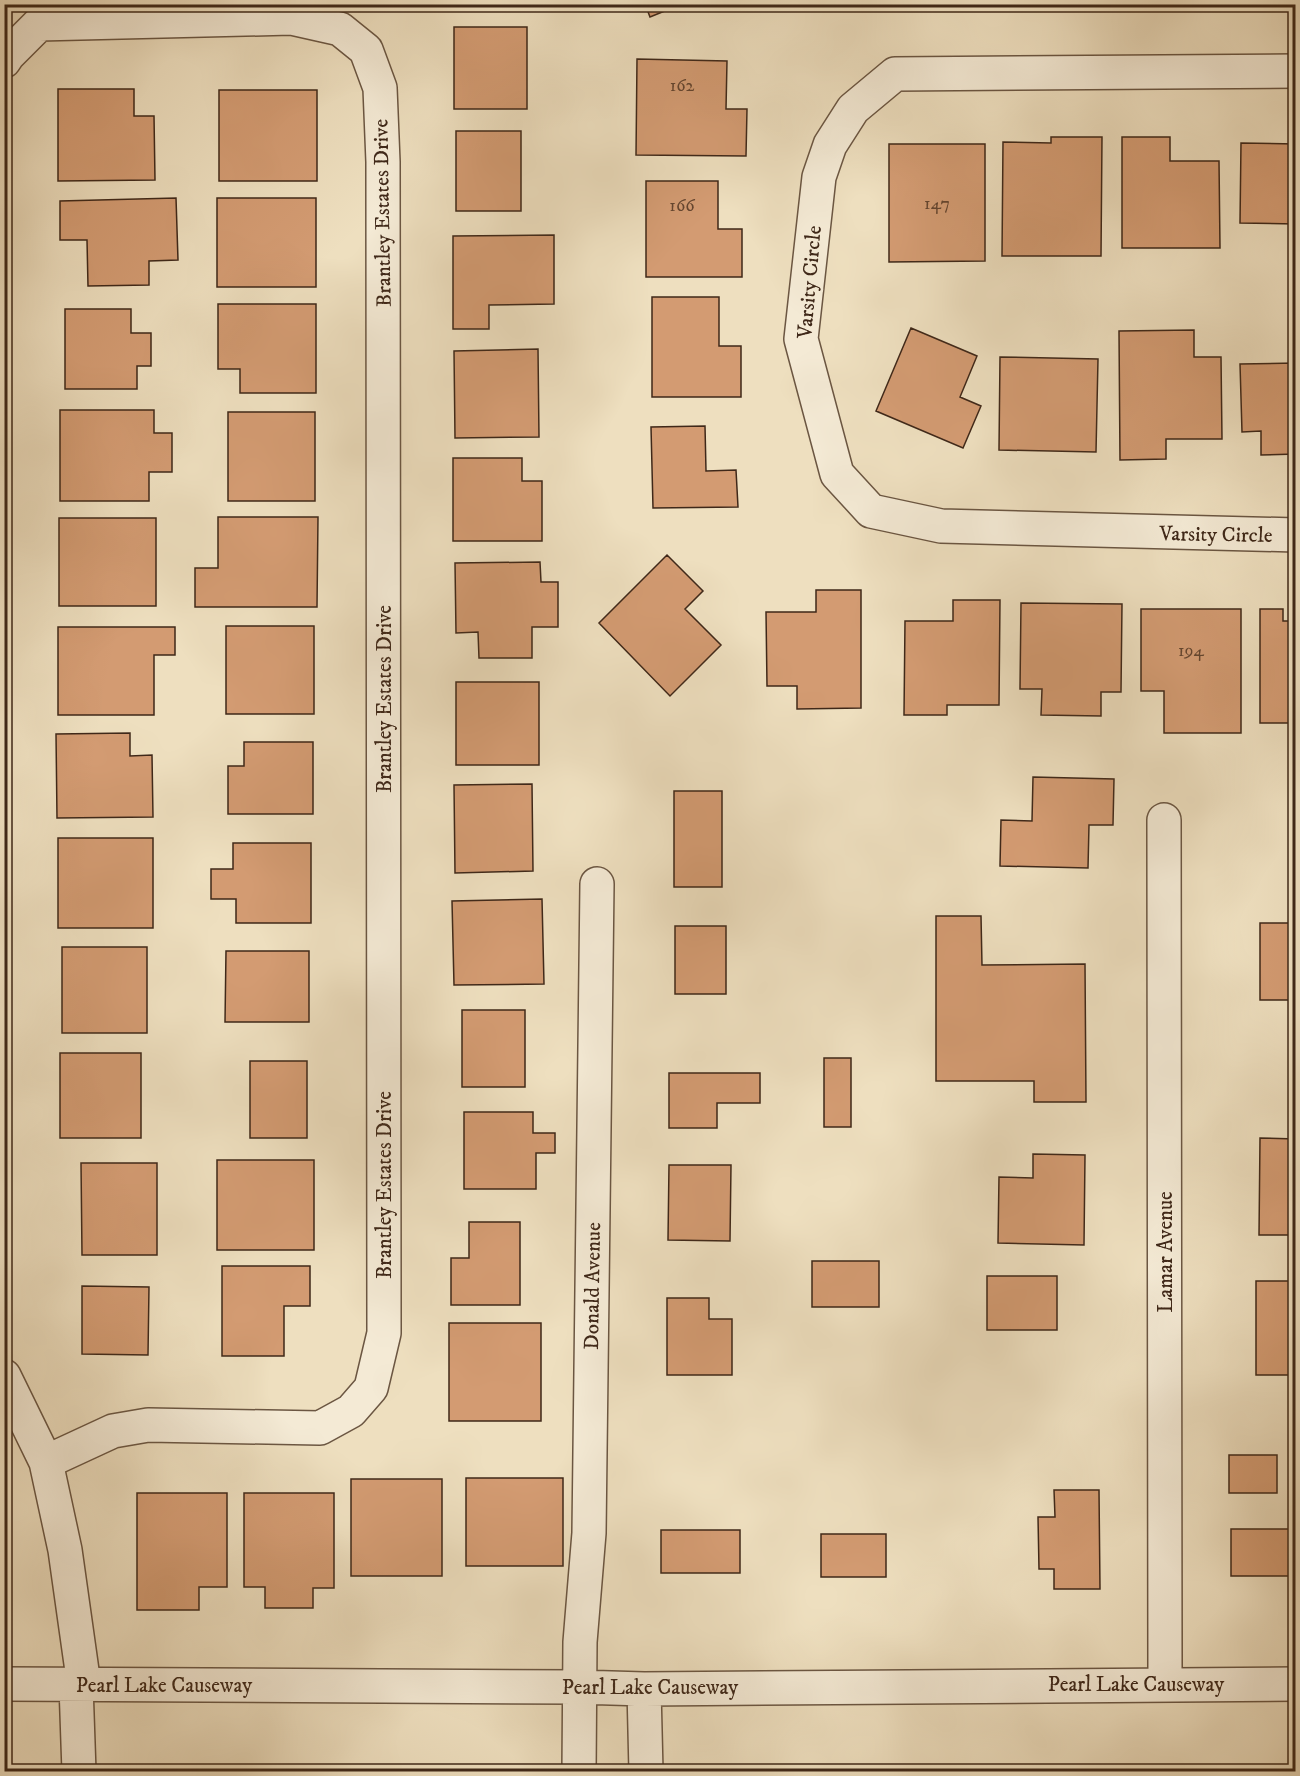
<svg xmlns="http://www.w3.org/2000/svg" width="1300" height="1776" viewBox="0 0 1300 1776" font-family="'IM FELL DW Pica',serif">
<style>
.building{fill:#d39b72;stroke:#3f2819;stroke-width:1.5}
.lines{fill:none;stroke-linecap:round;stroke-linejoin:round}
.minor-casing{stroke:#6b5642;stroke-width:36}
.minor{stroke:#f4ead5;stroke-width:33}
.labels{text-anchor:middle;stroke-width:5;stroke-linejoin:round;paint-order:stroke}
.number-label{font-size:18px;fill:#64452f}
.street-label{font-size:21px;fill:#3f2819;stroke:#f4ead5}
</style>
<rect width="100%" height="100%" fill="#eedfbf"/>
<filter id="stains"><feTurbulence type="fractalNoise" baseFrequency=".00333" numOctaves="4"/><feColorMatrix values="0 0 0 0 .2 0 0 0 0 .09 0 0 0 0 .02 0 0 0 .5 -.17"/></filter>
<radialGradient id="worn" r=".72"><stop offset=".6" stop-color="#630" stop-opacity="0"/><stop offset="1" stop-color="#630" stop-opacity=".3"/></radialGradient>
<path class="building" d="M 645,4 L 682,4 L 650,17 Z
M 454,27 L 527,27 L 527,109 L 454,109 Z
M 637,59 L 727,61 L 726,109 L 747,109 L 746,156 L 636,155 Z
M 58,89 L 134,89 L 134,116 L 154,116 L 155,180 L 58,181 Z
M 219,90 L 317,90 L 317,181 L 219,181 Z
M 456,131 L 521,131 L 521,211 L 456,211 Z
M 1051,137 L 1102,137 L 1101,256 L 1002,256 L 1003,142 L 1051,143 Z
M 1122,137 L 1170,137 L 1170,161 L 1219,161 L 1220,248 L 1122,248 Z
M 1241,143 L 1296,144 L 1296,224 L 1240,223 Z
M 889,144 L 985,144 L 985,261 L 889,262 Z
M 646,181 L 718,181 L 718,229 L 742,229 L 742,277 L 646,277 Z
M 176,198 L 178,260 L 149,261 L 149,285 L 88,286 L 87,240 L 60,240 L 60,201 Z
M 217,198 L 316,198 L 316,287 L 217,287 Z
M 554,235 L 554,304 L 489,305 L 489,329 L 453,329 L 453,236 Z
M 652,297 L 719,297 L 719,346 L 741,346 L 741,397 L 652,397 Z
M 218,304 L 316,304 L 316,393 L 240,393 L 240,369 L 218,369 Z
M 65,309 L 131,309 L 131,333 L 151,333 L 151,366 L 137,366 L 137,389 L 65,389 Z
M 911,328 L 977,356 L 960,397 L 981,406 L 963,448 L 876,411 Z
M 1194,330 L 1194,357 L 1221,357 L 1222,439 L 1166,439 L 1166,459 L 1120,460 L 1119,331 Z
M 538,349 L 539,437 L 455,438 L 454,351 Z
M 1000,357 L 1098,359 L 1096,452 L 999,450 Z
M 1296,363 L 1296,454 L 1261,455 L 1261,431 L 1242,432 L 1240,364 Z
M 60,410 L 154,410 L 154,433 L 172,433 L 172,472 L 149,472 L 149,501 L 60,501 Z
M 228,412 L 315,412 L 315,501 L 228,501 Z
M 705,426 L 706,471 L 736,470 L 738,507 L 653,508 L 651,427 Z
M 453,458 L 522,458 L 522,481 L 542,481 L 542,541 L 453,541 Z
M 218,517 L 318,517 L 317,607 L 195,607 L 195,568 L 218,568 Z
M 59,518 L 156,518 L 156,606 L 59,606 Z
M 667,555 L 703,591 L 685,609 L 721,645 L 670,696 L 599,623 Z
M 540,562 L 541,582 L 558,582 L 558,627 L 532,627 L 532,658 L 479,658 L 478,632 L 456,633 L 455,563 Z
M 816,590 L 861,590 L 861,708 L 797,709 L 797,686 L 767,686 L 766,612 L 816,612 Z
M 953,600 L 1000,600 L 999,705 L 947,705 L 947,715 L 904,715 L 905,621 L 953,621 Z
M 1021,603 L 1122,604 L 1121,692 L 1101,692 L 1101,716 L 1041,715 L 1042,689 L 1020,689 Z
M 1141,609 L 1241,609 L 1241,733 L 1164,733 L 1164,691 L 1141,691 Z
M 1260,609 L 1283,609 L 1283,621 L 1296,621 L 1296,723 L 1260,723 Z
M 226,626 L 314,626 L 314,714 L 226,714 Z
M 58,627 L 175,627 L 175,655 L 154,655 L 154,715 L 58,715 Z
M 456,682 L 539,682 L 539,765 L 456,765 Z
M 130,733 L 130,756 L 152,755 L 153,817 L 57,818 L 56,734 Z
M 244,742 L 313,742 L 313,814 L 228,814 L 228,766 L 244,766 Z
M 1033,777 L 1114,779 L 1113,825 L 1089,825 L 1088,868 L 1000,866 L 1001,820 L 1032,821 Z
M 532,784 L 533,871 L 455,873 L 454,785 Z
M 674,791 L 722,791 L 722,887 L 674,887 Z
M 58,838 L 153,838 L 153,928 L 58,928 Z
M 233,843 L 311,843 L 311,923 L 236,923 L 236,899 L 211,899 L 211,869 L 233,869 Z
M 542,899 L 544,984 L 454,985 L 452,901 Z
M 936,916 L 981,916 L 982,965 L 1085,964 L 1086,1102 L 1034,1102 L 1034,1081 L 936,1081 Z
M 1260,923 L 1296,923 L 1296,1000 L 1260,1000 Z
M 675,926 L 726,926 L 726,994 L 675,994 Z
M 62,947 L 147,947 L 147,1033 L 62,1033 Z
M 226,951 L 309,951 L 309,1022 L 225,1022 Z
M 462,1010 L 525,1010 L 525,1087 L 462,1087 Z
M 60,1053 L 141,1053 L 141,1138 L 60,1138 Z
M 824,1058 L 851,1058 L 851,1127 L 824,1127 Z
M 250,1061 L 307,1061 L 307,1138 L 250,1138 Z
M 669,1073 L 760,1073 L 760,1103 L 717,1103 L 717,1128 L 669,1128 Z
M 464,1112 L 533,1112 L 533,1133 L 555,1133 L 555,1153 L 536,1153 L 536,1189 L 464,1189 Z
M 1260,1138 L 1296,1139 L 1296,1235 L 1259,1235 Z
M 1033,1154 L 1085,1155 L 1084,1245 L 998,1243 L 999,1177 L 1033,1178 Z
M 217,1160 L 314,1160 L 314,1250 L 217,1250 Z
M 81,1163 L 157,1163 L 157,1255 L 82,1255 Z
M 669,1165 L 731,1165 L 730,1241 L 668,1240 Z
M 469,1222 L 520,1222 L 520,1305 L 451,1305 L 451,1258 L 469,1258 Z
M 812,1261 L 879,1261 L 879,1307 L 812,1307 Z
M 222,1266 L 310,1266 L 310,1306 L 284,1306 L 284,1356 L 222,1356 Z
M 987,1276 L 1057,1276 L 1057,1330 L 987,1330 Z
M 1256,1281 L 1296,1281 L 1296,1375 L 1256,1375 Z
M 82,1286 L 149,1287 L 148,1355 L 82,1354 Z
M 667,1298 L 709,1298 L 709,1319 L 732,1319 L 732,1375 L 667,1375 Z
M 449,1323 L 541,1323 L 541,1421 L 449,1421 Z
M 1229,1455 L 1277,1455 L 1277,1493 L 1229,1493 Z
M 466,1478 L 563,1478 L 563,1566 L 466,1566 Z
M 351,1479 L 442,1479 L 442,1576 L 351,1576 Z
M 1054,1490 L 1099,1490 L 1100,1589 L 1054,1589 L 1054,1569 L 1039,1569 L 1038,1517 L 1055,1517 Z
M 137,1493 L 227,1493 L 227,1587 L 199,1587 L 199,1610 L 137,1610 Z
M 244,1493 L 334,1493 L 334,1588 L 313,1588 L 313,1608 L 265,1608 L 265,1587 L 244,1587 Z
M 1231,1529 L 1296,1529 L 1296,1576 L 1231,1576 Z
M 661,1530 L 740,1530 L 740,1573 L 661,1573 Z
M 821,1534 L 886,1534 L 886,1577 L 821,1577 Z"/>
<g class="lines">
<defs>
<path id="minor" d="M 4,61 L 8,55 L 39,24 L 291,18 L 340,29 L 366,50 L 380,88 L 383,162 L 384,1333 L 371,1388 L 351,1411 L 320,1428 L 148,1425 L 113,1431 L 46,1462
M 1296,71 L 895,74 L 853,109 L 830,145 L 819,177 L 801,339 L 837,474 L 871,511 L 941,526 L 1296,535
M 1164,820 L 1165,1684
M 4,1376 L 46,1462 L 65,1550 L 84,1685
M 4,1684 L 578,1687 L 644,1689 L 1296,1684
M 76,1685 L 79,1772
M 644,1689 L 646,1772
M 579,1772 L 580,1642 L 589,1533 L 597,884"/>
</defs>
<use href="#minor" class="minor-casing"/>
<use href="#minor" class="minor"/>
</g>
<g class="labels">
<g class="number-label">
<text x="682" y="91">162</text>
<text x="937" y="209">147</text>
<text x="682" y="211">166</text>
<text x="1191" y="656">194</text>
</g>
<g class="street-label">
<text transform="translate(382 213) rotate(-91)" y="7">Brantley Estates Drive</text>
<text transform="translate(809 282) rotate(-85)" y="7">Varsity Circle</text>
<text transform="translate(1216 534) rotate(1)" y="7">Varsity Circle</text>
<text transform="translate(384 699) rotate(-90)" y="7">Brantley Estates Drive</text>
<text transform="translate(384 1185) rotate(-90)" y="7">Brantley Estates Drive</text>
<text transform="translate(1165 1252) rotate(-90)" y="7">Lamar Avenue</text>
<text transform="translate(592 1286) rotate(-89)" y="7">Donald Avenue</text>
<text x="1136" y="1691">Pearl Lake Causeway</text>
<text x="164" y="1692">Pearl Lake Causeway</text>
<text x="650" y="1694">Pearl Lake Causeway</text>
</g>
</g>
<rect width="1300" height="1776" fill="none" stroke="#eedfbf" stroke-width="24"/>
<rect x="6" y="6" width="1288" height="1764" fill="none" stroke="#3f2819" stroke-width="3"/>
<rect x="12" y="12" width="1276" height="1752" fill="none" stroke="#3f2819" stroke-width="1.5"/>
<rect width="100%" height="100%" filter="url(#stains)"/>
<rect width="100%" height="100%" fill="url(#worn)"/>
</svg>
